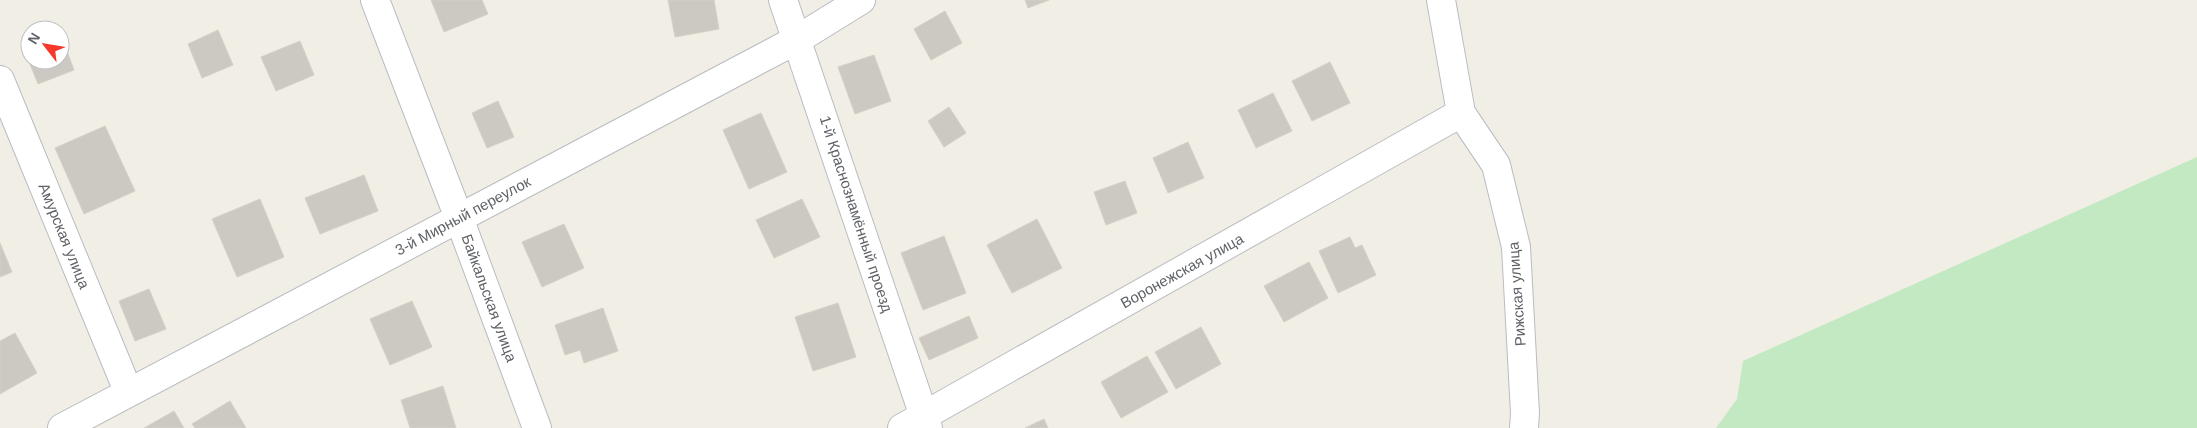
<svg xmlns="http://www.w3.org/2000/svg" width="2197" height="428" viewBox="0 0 2197 428" font-family="Helvetica,sans-serif">
<style>
.green{fill:#c2e9c2}
.building{fill:#ccc9c3;stroke:#d6d0c4}
.lines{fill:none;stroke-linecap:round;stroke-linejoin:round}
.minor-casing{stroke:#b9bcc0;stroke-width:30}
.minor{stroke:#fff;stroke-width:28}
.labels{text-anchor:middle;stroke-width:4;stroke-linejoin:round;paint-order:stroke}
.street-label{font-size:15px;fill:#5e6267;stroke:#fff}
</style>
<rect width="100%" height="100%" fill="#f1eee6"/>
<path class="green" d="M 2197,157 L 2197,428 L 1716,428 L 1737,399 L 1743,361 Z"/>
<path class="building" d="M 431,0 L 482,0 L 488,14 L 444,32 Z
M 668,0 L 714,0 L 719,29 L 675,37 Z
M 1025,0 L 1049,0 L 1028,8 Z
M 945,11 L 962,43 L 931,60 L 914,29 Z
M 218,30 L 233,65 L 202,78 L 188,44 Z
M 300,41 L 314,75 L 276,91 L 261,57 Z
M 64,43 L 74,70 L 38,84 L 27,57 L 30,56 L 30,60 L 60,60 L 60,45 Z
M 874,55 L 891,101 L 855,114 L 838,67 Z
M 1330,62 L 1350,103 L 1312,121 L 1292,81 Z
M 1273,93 L 1292,131 L 1256,148 L 1238,110 Z
M 498,101 L 514,137 L 487,148 L 472,113 Z
M 949,107 L 966,133 L 944,147 L 928,121 Z
M 761,113 L 787,172 L 749,189 L 723,130 Z
M 105,126 L 135,191 L 84,214 L 55,148 Z
M 1188,142 L 1204,178 L 1168,193 L 1153,158 Z
M 364,175 L 378,211 L 320,234 L 305,198 Z
M 1125,181 L 1137,213 L 1106,225 L 1094,192 Z
M 260,199 L 284,257 L 237,277 L 212,219 Z
M 802,199 L 820,237 L 774,258 L 756,220 Z
M 1037,219 L 1062,268 L 1012,293 L 987,245 Z
M 564,224 L 584,268 L 542,287 L 522,242 Z
M 944,236 L 966,293 L 923,310 L 901,253 Z
M 1350,237 L 1355,248 L 1362,245 L 1376,275 L 1338,293 L 1319,251 Z
M 0,243 L 12,272 L 0,277 Z
M 1309,262 L 1328,298 L 1284,322 L 1264,286 Z
M 149,289 L 166,329 L 135,341 L 119,301 Z
M 412,301 L 432,347 L 390,365 L 370,319 Z
M 838,303 L 856,357 L 813,371 L 795,317 Z
M 603,308 L 618,351 L 584,363 L 580,350 L 565,355 L 555,325 Z
M 969,316 L 978,338 L 929,360 L 919,338 Z
M 1201,327 L 1221,364 L 1176,389 L 1155,352 Z
M 15,333 L 37,373 L 0,394 L 0,341 Z
M 1147,356 L 1168,392 L 1121,418 L 1101,382 Z
M 443,386 L 456,428 L 410,428 L 401,400 Z
M 230,401 L 246,428 L 195,428 L 192,424 Z
M 174,411 L 184,428 L 144,428 Z
M 1044,419 L 1048,428 L 1025,428 Z"/>
<g class="lines">
<defs>
<path id="minor" d="M 375,0 L 459,218 L 537,428
M 783,0 L 928,428
M 1441,0 L 1461,113 L 1496,165 L 1516,247 L 1525,413 L 1524,428
M 0,80 L 128,391
M 62,428 L 798,39 L 861,0
M 902,428 L 1461,113"/>
</defs>
<use href="#minor" class="minor-casing"/>
<use href="#minor" class="minor"/>
</g>
<g class="labels">
<g class="street-label">
<text transform="translate(856 214) rotate(72)" y="5">1-й Краснознамённый проезд</text>
<text transform="translate(463 216) rotate(-28)" y="5">3-й Мирный переулок</text>
<text transform="translate(64 236) rotate(68)" y="5">Амурская улица</text>
<text transform="translate(1182 271) rotate(-29)" y="5">Воронежская улица</text>
<text transform="translate(1517 294) rotate(-94)" y="5">Рижская улица</text>
<text transform="translate(489 298) rotate(70)" y="5">Байкальская улица</text>
</g>
</g>
<g transform="translate(45 45) rotate(301)"><circle r="24" fill="#ffffff" stroke="#bfc0c2"/>
<path d="M0-4L9 19L0 12L-9 19Z" fill="#f43829"/>
<text y="-8" font-size="14" font-weight="bold" text-anchor="middle" fill="#5e6267">N</text>
</g>
</svg>
